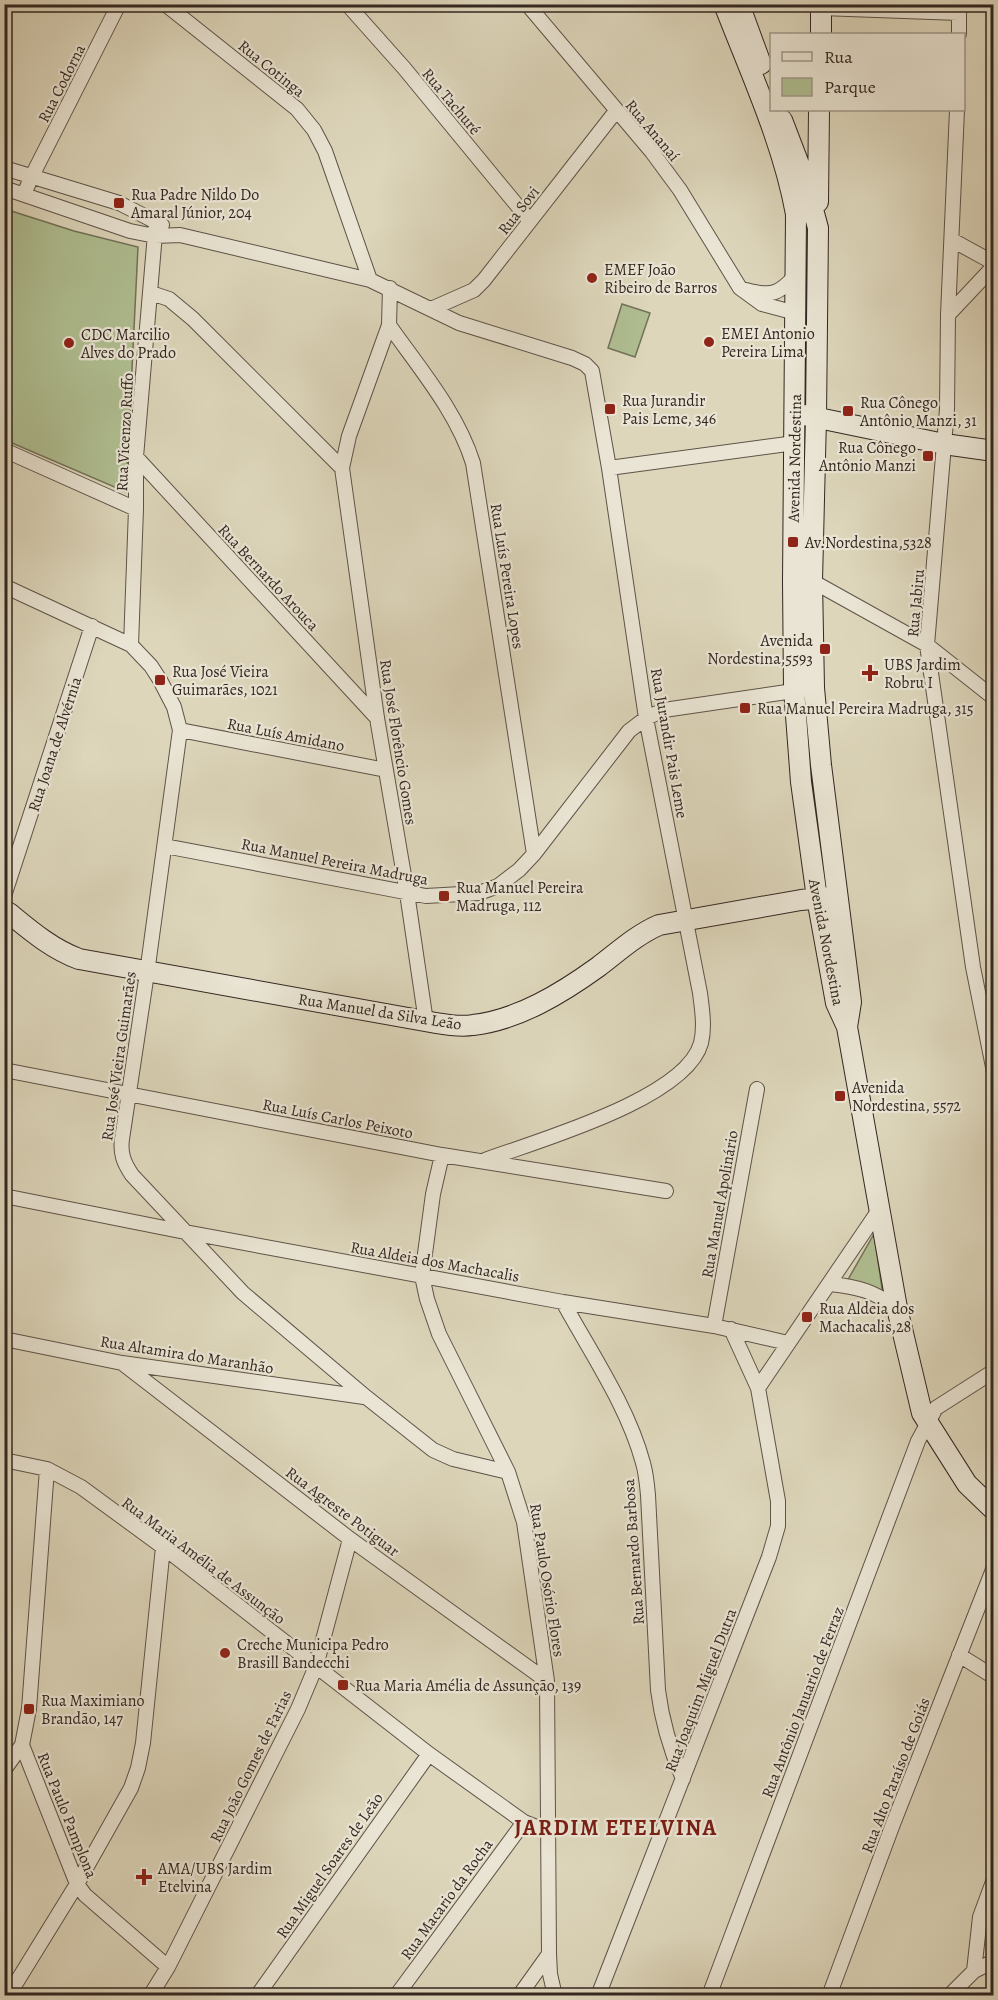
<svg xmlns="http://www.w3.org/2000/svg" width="998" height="2000" viewBox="0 0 998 2000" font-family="Alegreya,serif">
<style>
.green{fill:#afbe91;stroke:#72725a;stroke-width:1.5}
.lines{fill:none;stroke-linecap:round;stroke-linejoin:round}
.street-casing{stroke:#5e5348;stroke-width:16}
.secondary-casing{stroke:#342722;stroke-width:22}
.street{stroke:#e9e4d3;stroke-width:14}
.secondary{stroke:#e9e4d3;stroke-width:20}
.poi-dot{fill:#8f2418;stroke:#e9e4d3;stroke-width:2}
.labels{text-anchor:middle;stroke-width:4.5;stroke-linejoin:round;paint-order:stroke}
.street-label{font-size:16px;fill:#342722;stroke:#e9e4d3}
.poi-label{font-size:16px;fill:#342722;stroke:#e9e4d3;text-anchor:start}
.district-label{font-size:22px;font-weight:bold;letter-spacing:1.5px;fill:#7a1f14;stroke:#e9e4d3}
</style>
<rect width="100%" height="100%" fill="#ddd6bb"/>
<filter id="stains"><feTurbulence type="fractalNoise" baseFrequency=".00333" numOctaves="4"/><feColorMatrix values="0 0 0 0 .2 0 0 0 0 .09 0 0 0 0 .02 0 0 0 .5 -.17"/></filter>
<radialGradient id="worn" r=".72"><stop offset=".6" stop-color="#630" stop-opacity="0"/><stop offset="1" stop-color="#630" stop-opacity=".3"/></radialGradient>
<path class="green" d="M 5,209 L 74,231 L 138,247 L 126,492 L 5,440 Z
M 622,304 L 650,313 L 635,357 L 608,348 Z
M 874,1234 L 883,1295 L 846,1283 Z"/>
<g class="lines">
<defs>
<path id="street" d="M 165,4 L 297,109 L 314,130 L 325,151 L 370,280
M 347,4 L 404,68 L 530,221
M 527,4 L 652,152 L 680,190 L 740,288 L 762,304 L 796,313
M 821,8 L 959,13
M 959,34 L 959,7
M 957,110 L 948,315 L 947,409 L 927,645 L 973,967 L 994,1072
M 4,168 L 119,203 L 162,225
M 4,188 L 130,231 L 155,236 L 180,235 L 370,280 L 459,323 L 572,358 L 585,364 L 592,371 L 609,468 L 646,718 L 700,993 C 702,1009 705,1027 701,1043 C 686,1099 536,1141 485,1160
M 24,194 L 32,176 L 119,4
M 952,240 L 994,263
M 390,288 L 389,325 L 349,436 L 342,468 L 377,718 L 407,893 L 426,1022
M 746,290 C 772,297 779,294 796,275
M 151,293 L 169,299 L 193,319 L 342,468
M 431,309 L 474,290 L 484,280 L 616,111
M 948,315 L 994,266
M 389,325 C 420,369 457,412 473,463 L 534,854
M 4,450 L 136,509
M 136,457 L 377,718
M 609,468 L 795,443
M 806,581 L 812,581 L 927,645 L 994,698
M 4,586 L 131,645 L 151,666 L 160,680 L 174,707 L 180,730 L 147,973 L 122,1139 C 120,1154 124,1163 132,1175 L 243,1293 L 366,1397 L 433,1450 L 453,1459 L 508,1472
M 131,645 L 136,509 L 136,457 L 156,222
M 180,730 L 386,770
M 165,846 L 426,896 L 479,893 L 498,886 L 519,870 L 534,854 L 629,731 L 646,718 L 664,710 L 814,688
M 4,896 L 92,626
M 4,1070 L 442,1155 L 666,1191
M 442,1155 L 433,1194 L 422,1276 L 427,1299 L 439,1334 L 508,1472 L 524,1522 L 547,1681 L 549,1954 L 550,1974 L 555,1996
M 4,1196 L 185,1232 L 563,1302 L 714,1326 L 788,1343
M 830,1284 C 859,1287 873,1291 897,1308
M 563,1302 C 591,1353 628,1407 643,1463 C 646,1473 647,1484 648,1495 L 658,1690 C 662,1722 670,1749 683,1779
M 714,1326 L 757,1089
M 4,1339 L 122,1363 L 364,1397
M 122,1363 L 350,1539 L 547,1681
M 758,1388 L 879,1210
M 4,1460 L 47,1469 L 81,1487 L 163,1547 L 429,1754 L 524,1822 L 549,1832
M 959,1655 L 994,1677
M 22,1745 L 77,1884 L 85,1895 L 168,1967
M 4,1770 L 22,1745 L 29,1709 L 47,1469
M 974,1971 L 980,1917 L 994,1879
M 8,1996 L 77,1884 L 131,1788 L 138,1768 L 143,1743 L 163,1547
M 150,1996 L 168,1967 L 298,1709 L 316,1666 L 350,1539
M 257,1996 L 429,1754
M 396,1996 L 524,1822
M 519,1996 L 549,1954
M 598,1996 L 769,1557 L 778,1526 L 778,1501 L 758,1388 L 731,1329
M 709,1996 L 918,1441 L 936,1408 L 994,1371
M 829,1996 L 893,1824 L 994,1567
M 949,1996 L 974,1971 L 994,1961"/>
<path id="secondary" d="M 724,4 C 750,72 783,142 796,214 L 793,581 L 794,689 L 801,782 L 817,898 L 836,1003 L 847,1027 L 897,1308 L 922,1413 L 967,1484 L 994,1510
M 739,4 L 761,64
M 821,34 L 821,4
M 782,120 L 805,180 L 818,228 L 816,418 L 812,581 L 814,688 L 821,765 L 851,1002 L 847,1027
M 818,202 L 819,110
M 804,415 L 944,444 L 994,451
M 4,916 L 9,913 C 31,931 52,949 79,959 L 436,1023 C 448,1025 461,1027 473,1025 C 518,1020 562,993 598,967 C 618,952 636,935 659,925 L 801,900 L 830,897"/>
</defs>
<use href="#street" class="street-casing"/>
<use href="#secondary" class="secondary-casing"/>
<use href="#street" class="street"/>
<use href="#secondary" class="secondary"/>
</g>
<g class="poi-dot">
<rect x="113" y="197" width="12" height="12" rx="3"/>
<circle cx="592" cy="278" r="6"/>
<circle cx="709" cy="342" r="6"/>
<circle cx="69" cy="343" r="6"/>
<rect x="604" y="403" width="12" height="12" rx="3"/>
<rect x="842" y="405" width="12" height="12" rx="3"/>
<rect x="922" y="450" width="12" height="12" rx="3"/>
<rect x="787" y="536" width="12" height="12" rx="3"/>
<rect x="819" y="643" width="12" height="12" rx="3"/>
<path d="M867 664h6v6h6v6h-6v6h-6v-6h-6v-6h6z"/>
<rect x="154" y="674" width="12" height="12" rx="3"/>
<rect x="739" y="702" width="12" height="12" rx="3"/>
<rect x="438" y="890" width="12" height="12" rx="3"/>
<rect x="834" y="1090" width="12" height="12" rx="3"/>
<rect x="801" y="1311" width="12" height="12" rx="3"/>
<circle cx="225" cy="1653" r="6"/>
<rect x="337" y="1679" width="12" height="12" rx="3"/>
<rect x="23" y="1703" width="12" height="12" rx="3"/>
<path d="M141 1868h6v6h6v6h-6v6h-6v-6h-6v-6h6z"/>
</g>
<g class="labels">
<g class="street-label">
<text transform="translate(272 68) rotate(39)" y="6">Rua Cotinga</text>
<text transform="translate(61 83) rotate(-63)" y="6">Rua Codorna</text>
<text transform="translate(452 101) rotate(50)" y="6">Rua Tachuré</text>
<text transform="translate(653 130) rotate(50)" y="6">Rua Ananaí</text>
<text transform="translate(518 210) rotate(-52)" y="6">Rua Sovi</text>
<text transform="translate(124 432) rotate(-87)" y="6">Rua Vicenzo Ruffo</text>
<text transform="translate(794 458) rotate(-89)" y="6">Avenida Nordestina</text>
<text transform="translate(508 576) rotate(81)" y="6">Rua Luís Pereira Lopes</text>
<text transform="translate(269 577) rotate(47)" y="6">Rua Bernardo Arouca</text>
<text transform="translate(915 603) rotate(-85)" y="6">Rua Jabiru</text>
<text transform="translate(286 734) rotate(11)" y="6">Rua Luís Amidano</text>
<text transform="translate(399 742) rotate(81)" y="6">Rua José Florêncio Gomes</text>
<text transform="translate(670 743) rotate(80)" y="6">Rua Jurandir Pais Leme</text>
<text transform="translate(54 744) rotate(-72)" y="6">Rua Joana de Alvérnia</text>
<text transform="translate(335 861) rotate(11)" y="6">Rua Manuel Pereira Madruga</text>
<text transform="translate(827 942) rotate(79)" y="6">Avenida Nordestina</text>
<text transform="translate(380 1011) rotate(9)" y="6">Rua Manuel da Silva Leão</text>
<text transform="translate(118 1056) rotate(-82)" y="6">Rua José Vieira Guimarães</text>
<text transform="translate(338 1118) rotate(11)" y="6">Rua Luís Carlos Peixoto</text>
<text transform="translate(719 1204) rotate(-80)" y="6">Rua Manuel Apolinário</text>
<text transform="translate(435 1261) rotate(10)" y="6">Rua Aldeia dos Machacalis</text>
<text transform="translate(187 1354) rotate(9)" y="6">Rua Altamira do Maranhão</text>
<text transform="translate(343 1511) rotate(37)" y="6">Rua Agreste Potiguar</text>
<text transform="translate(633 1552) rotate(-94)" y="6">Rua Bernardo Barbosa</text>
<text transform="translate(204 1560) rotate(37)" y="6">Rua Maria Amélia de Assunção</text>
<text transform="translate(548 1580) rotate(81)" y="6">Rua Paulo Osório Flores</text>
<text transform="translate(700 1690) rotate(-69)" y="6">Rua Joaquim Miguel Dutra</text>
<text transform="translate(802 1702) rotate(-69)" y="6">Rua Antônio Januario de Ferraz</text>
<text transform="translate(250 1766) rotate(-64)" y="6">Rua João Gomes de Farias</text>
<text transform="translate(895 1775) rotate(-69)" y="6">Rua Alto Paraíso de Goiás</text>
<text transform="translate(68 1815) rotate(68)" y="6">Rua Paulo Pamplona</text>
<text transform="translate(329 1865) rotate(-55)" y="6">Rua Miguel Soares de Leão</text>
<text transform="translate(446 1899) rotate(-54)" y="6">Rua Macario da Rocha</text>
</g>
<g class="poi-label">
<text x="131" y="200">Rua Padre Nildo Do<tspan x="131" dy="18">Amaral Júnior, 204</tspan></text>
<text x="604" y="275">EMEF João<tspan x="604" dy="18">Ribeiro de Barros</tspan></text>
<text x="721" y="339">EMEI Antonio<tspan x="721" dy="18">Pereira Lima</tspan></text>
<text x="81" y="340">CDC Marcilio<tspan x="81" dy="18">Alves do Prado</tspan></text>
<text x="622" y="406">Rua Jurandir<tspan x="622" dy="18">Pais Leme, 346</tspan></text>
<text x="860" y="408">Rua Cônego<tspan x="860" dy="18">Antônio Manzi, 31</tspan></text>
<text x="916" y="453" text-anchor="end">Rua Cônego<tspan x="916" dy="18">Antônio Manzi</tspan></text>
<text x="805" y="548">Av.Nordestina,5328</text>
<text x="813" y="646" text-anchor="end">Avenida<tspan x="813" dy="18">Nordestina,5593</tspan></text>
<text x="884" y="670">UBS Jardim<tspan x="884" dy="18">Robru I</tspan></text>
<text x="172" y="677">Rua José Vieira<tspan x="172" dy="18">Guimarães, 1021</tspan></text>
<text x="757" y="714">Rua Manuel Pereira Madruga, 315</text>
<text x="456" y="893">Rua Manuel Pereira<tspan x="456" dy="18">Madruga, 112</tspan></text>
<text x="852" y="1093">Avenida<tspan x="852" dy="18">Nordestina, 5572</tspan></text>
<text x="819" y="1314">Rua Aldeia dos<tspan x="819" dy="18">Machacalis,28</tspan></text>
<text x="237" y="1650">Creche Municipa Pedro<tspan x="237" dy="18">Brasill Bandecchi</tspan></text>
<text x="355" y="1691">Rua Maria Amélia de Assunção, 139</text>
<text x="41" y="1706">Rua Maximiano<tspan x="41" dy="18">Brandão, 147</tspan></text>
<text x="158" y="1874">AMA/UBS Jardim<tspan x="158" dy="18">Etelvina</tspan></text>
</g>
<g class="district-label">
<text x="616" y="1835">JARDIM ETELVINA</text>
</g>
</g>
<rect width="998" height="2000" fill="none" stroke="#ddd6bb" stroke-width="24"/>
<rect x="6" y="6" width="986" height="1988" fill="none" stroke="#342722" stroke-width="3"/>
<rect x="12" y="12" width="974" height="1976" fill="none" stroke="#342722" stroke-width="1.5"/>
<rect x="770" y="33" width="195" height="78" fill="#e9e4d3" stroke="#a1988c" stroke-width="1.5"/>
<rect x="782" y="52" width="30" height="9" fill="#e9e4d3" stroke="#a1988c" stroke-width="1.5"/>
<text x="824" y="63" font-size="18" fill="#342722">Rua</text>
<rect x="782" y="78" width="30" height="18" fill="#afbe91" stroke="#a1988c" stroke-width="1.5"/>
<text x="824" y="93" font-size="18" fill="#342722">Parque</text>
<rect width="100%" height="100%" filter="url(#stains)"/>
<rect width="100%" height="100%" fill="url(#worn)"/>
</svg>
